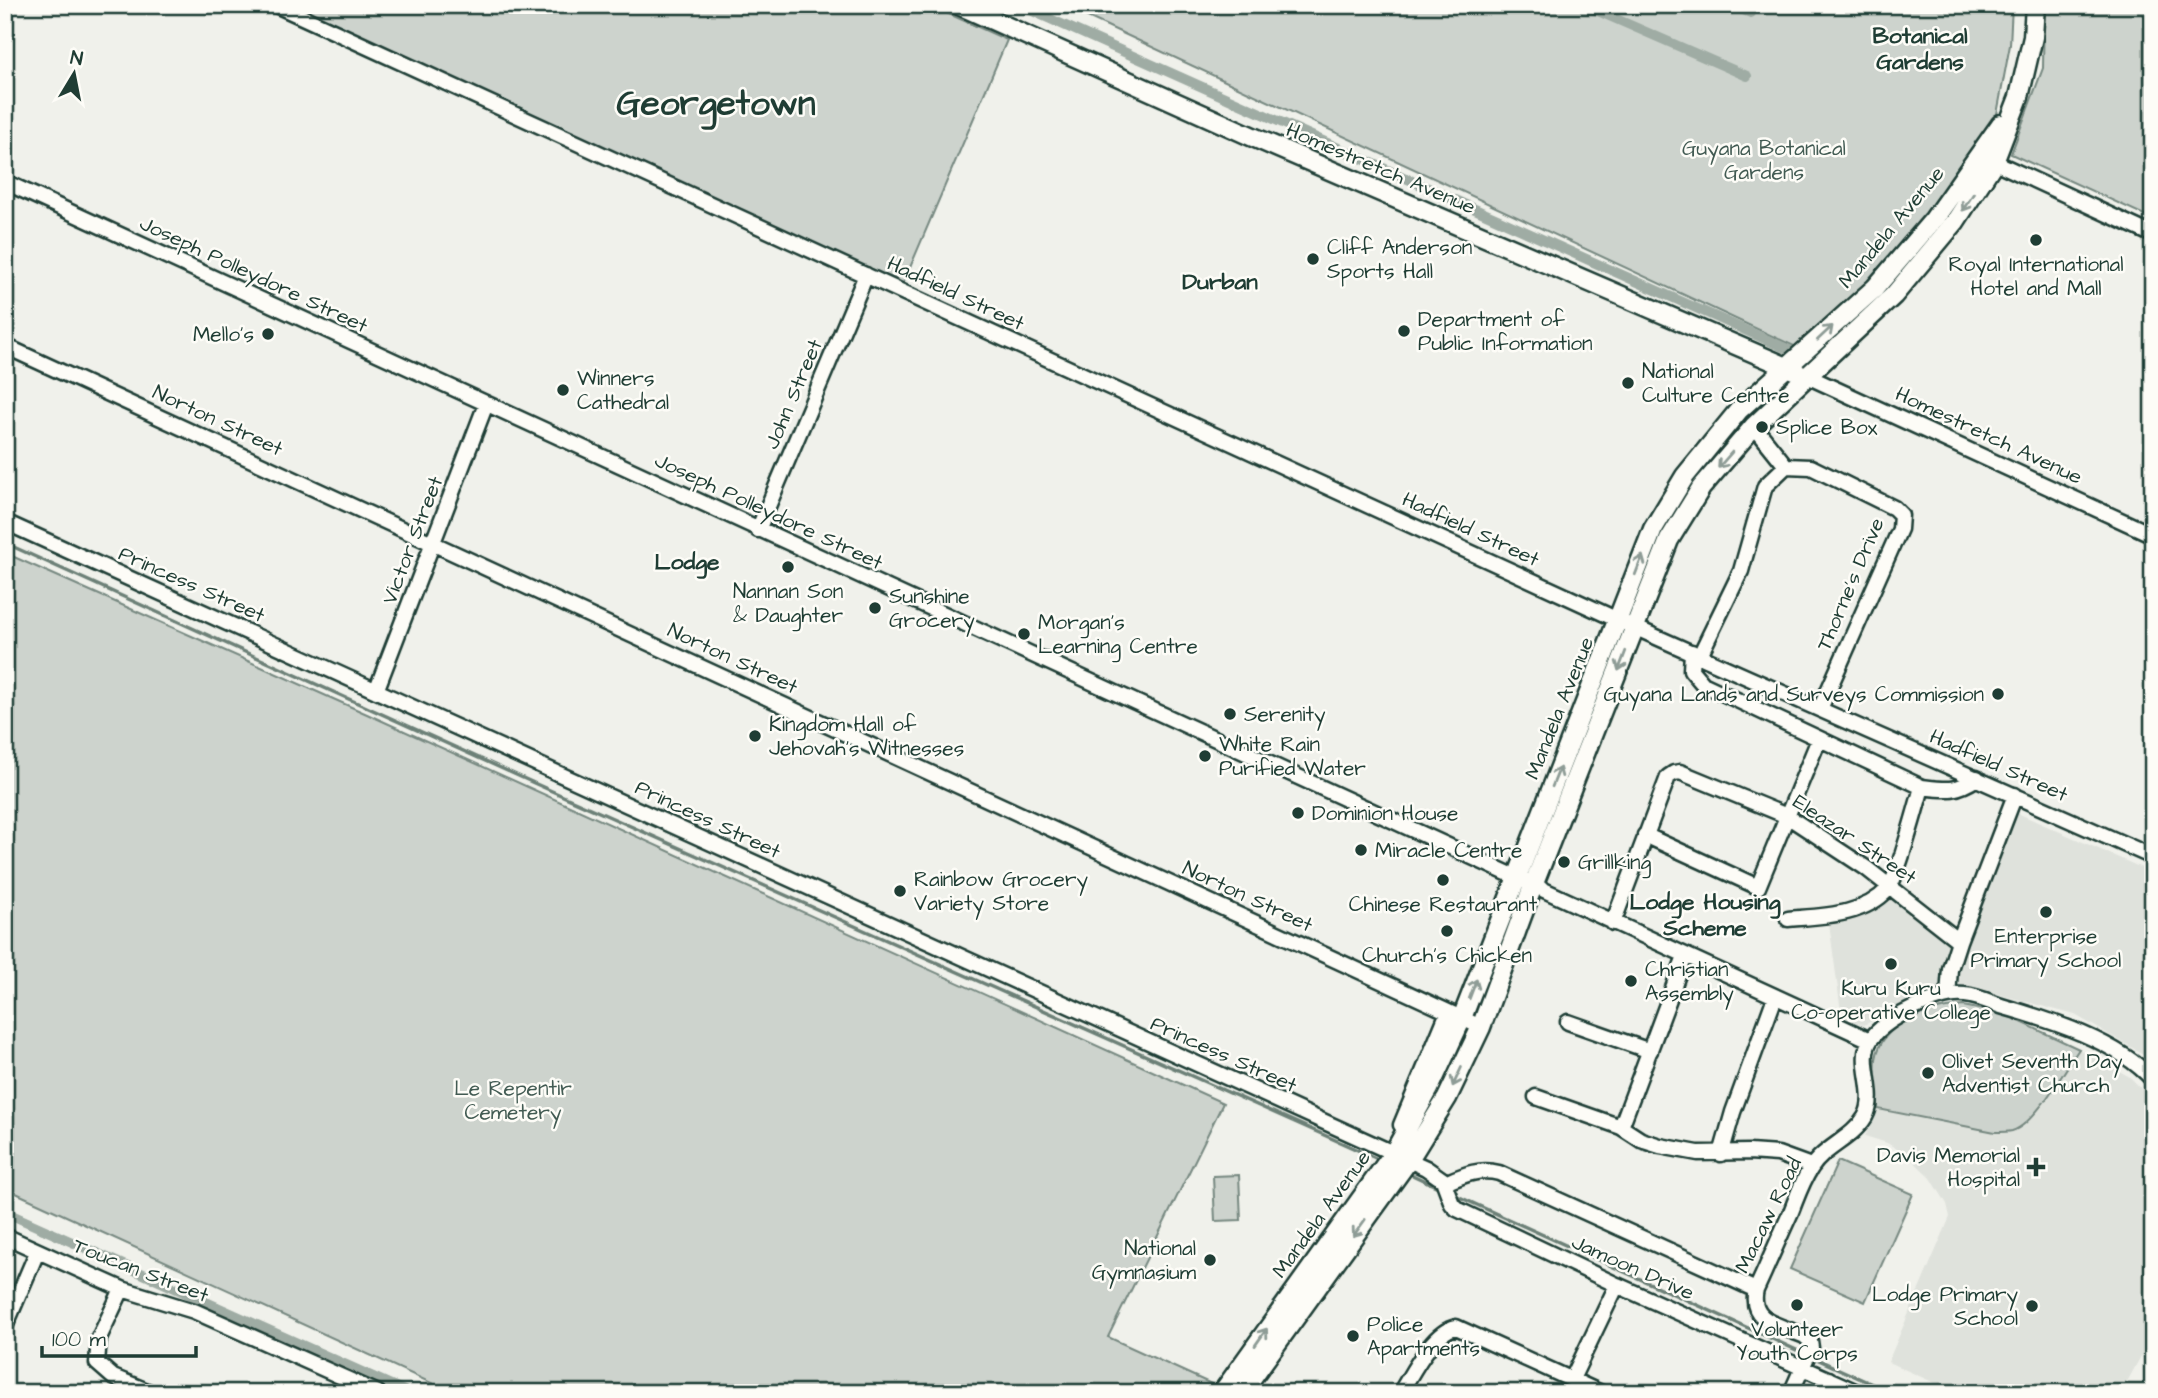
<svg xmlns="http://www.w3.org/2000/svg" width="2158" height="1398" viewBox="0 0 2158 1398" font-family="'Architects Daughter',sans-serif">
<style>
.built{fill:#dfe2dc}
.green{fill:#cdd3cd;stroke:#768880;stroke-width:2}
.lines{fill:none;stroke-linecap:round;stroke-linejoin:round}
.stream{stroke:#6c8077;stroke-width:3.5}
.canal{stroke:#9faca4;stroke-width:10}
.minor-casing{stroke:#1f3d34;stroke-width:19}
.major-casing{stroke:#1f3d34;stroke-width:23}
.minor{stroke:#fdfcf7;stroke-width:14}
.major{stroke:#fdfcf7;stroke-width:18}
.oneway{stroke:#8e9c96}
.poi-dot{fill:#1f3d34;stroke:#fdfcf7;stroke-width:2.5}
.labels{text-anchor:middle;stroke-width:5;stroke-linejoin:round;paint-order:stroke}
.park-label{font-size:21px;fill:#425b53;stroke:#fdfcf7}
.street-label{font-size:21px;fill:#1f3d34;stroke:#fdfcf7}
.poi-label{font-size:21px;fill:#1f3d34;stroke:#fdfcf7;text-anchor:start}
.neighbourhood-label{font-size:23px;font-weight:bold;fill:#1f3d34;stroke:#fdfcf7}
.town-label{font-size:35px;font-weight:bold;fill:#1f3d34;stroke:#fdfcf7}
</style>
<rect width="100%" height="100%" fill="#f0f1eb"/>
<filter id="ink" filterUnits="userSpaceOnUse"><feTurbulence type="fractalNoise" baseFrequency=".0143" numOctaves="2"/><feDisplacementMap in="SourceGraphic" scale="14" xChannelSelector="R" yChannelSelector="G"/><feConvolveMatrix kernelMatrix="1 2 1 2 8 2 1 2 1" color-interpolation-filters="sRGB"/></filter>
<g filter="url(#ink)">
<path class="built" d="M 2015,812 L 2153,873 L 2153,1046 L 2145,1055 L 2075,1015 L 1997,994 L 1968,989 L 1961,987 L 1956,981 L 1959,960 Z
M 1890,895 L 1950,942 L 1943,985 L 1864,1025 L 1842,1019 L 1829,923 L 1882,905 Z
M 2079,1049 L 2130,1077 L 2153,1101 L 2153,1334 L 2121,1393 L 1957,1393 L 1888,1362 L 1950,1217 L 1947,1204 L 1931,1178 L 1907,1155 L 1887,1143 L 1865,1136 L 1878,1109 L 1995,1132 L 2025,1124 L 2040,1106 Z"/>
<path class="green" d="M 293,5 L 929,5 L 1007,40 L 903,284 Z
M 1062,5 L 2012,5 L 2010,45 L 1997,114 L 1949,186 L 1876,274 L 1796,347 Z
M 2044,5 L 2153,5 L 2153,219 L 2011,154 L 2043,68 Z
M 5,553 L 367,714 L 1223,1103 L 1108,1337 L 1218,1387 L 1214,1393 L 453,1393 L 5,1188 Z
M 1963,1006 L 2004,1014 L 2079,1049 C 2065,1069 2035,1125 2012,1131 C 2007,1132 2000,1132 1995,1132 L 1878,1109 C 1878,1093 1874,1074 1876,1059 C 1882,1020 1930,1009 1963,1006 Z
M 1838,1161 L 1913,1194 L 1865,1302 L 1790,1269 Z
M 1239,1175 L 1241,1220 L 1215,1221 L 1213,1176 Z"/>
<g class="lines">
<path class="stream" d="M 5,543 L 536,784 L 1380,1160
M 1406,1172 L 1440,1188
M 1453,1194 L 1803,1353
M 1810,1356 L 1892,1393"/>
<path class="canal" d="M 1019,5 L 1792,351
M 1584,5 L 1747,76
M 1731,5 L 1751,13
M 5,1212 L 409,1393"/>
<defs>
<path id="minor" d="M 276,5 L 1618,620 L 2153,857
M 1984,157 L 2153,235
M 5,182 L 1870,1040
M 5,346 L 1481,1027
M 1807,376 L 2153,535
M 1754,426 L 1786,466
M 5,522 L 1426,1168 L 1443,1180 L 1452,1204 L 1457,1209 L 1617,1285 L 1859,1393
M 758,530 L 866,275
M 1692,652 L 1691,670 L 1703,684 L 1922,787 C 1947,790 1956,792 1977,778
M 1700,655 L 1741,571 L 1765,486 L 1786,466 L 1811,467 L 1894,508 L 1901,515 L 1900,529 L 1820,709
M 376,691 L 486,404
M 1645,835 L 1758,887 L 1819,739
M 1788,919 C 1822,916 1864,916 1888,889 C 1897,879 1917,805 1922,787
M 1613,923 L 1668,777 L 1674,773 L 1680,772 L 1787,816 L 1866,868 L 1959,941
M 1948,996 L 1950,969 L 1959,941 L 2015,795
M 1568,1022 L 1650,1051
M 1536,1097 L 1621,1127 L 1641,1140 L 1660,1146 L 1698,1153 L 1749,1152 L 1778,1154 L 1811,1166
M 1401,1125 L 1448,1012
M 1621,1127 L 1685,956
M 1721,1154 L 1733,1112 L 1775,997
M 1445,1183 C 1464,1175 1478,1168 1499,1173 L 1756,1290
M 5,1236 L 122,1289 L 194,1311 L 378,1393
M 122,1289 L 99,1338 L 97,1363 L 113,1377 L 152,1393
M 5,1327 L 37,1252
M 1572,1379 L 1617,1285
M 1400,1393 C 1413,1372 1432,1332 1456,1327 L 1601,1393
M 1791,1393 L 1811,1348 L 1810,1341 L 1805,1336 C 1780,1325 1748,1322 1756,1290 C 1768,1264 1779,1238 1791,1212 C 1797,1197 1802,1181 1811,1168 C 1824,1147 1852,1139 1865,1117 C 1879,1093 1856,1061 1871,1039 C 1886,1018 1939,992 1965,995 C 1977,996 1990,1002 2001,1006 C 2050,1020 2118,1041 2153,1080
M 1824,1393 L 1829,1379"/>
<path id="major" d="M 959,5 L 1253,137 L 1796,371
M 1222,1393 L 1393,1154 L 1429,1089 L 1462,1018 L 1653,529 L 1685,476 L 1739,410 L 1875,288 L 1934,219 L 2001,124
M 1241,1393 L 1408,1161 L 1447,1098 L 1481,1027 L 1533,886 L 1669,540 L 1701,488 L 1754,426 L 1894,295 L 1955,222 L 1994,162 L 2019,97 L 2033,37 L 2035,5"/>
</defs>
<use href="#minor" class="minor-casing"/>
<use href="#major" class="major-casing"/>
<use href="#minor" class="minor"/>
<use href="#major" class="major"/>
</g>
<defs><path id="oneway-shaft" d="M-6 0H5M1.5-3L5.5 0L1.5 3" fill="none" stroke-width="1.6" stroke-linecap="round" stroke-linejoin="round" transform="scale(1.75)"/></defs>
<g class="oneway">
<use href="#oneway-shaft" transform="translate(1968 202) rotate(123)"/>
<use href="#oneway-shaft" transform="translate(1825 333) rotate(-43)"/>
<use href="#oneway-shaft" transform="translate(1725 460) rotate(131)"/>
<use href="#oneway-shaft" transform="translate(1639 565) rotate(-69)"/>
<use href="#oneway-shaft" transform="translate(1622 661) rotate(111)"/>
<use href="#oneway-shaft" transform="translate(1556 777) rotate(-68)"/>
<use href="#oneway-shaft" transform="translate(1473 989) rotate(-69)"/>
<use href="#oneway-shaft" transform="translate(1457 1077) rotate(115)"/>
<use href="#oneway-shaft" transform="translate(1359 1228) rotate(126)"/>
<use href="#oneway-shaft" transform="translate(1261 1337) rotate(-55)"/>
</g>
</g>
<g class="poi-dot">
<circle cx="2036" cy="240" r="7"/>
<circle cx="1313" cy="259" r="7"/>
<circle cx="1404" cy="331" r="7"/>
<circle cx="268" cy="334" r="7"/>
<circle cx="1628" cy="383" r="7"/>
<circle cx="563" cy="390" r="7"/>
<circle cx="1762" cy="427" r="7"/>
<circle cx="788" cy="567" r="7"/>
<circle cx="875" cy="608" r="7"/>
<circle cx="1024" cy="634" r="7"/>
<circle cx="1998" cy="694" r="7"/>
<circle cx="1230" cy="714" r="7"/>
<circle cx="755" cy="736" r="7"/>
<circle cx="1205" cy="756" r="7"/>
<circle cx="1298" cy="813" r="7"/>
<circle cx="1361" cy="850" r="7"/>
<circle cx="1564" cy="862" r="7"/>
<circle cx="1443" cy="880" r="7"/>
<circle cx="900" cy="891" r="7"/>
<circle cx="2046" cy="912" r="7"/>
<circle cx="1447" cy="931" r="7"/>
<circle cx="1891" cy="964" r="7"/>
<circle cx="1631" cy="981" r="7"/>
<circle cx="1928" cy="1073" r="7"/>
<path d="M2032.5 1156.5h7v7h7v7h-7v7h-7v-7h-7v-7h7z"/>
<circle cx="1210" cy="1260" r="7"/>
<circle cx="1797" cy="1305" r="7"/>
<circle cx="2032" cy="1306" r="7"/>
<circle cx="1353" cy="1336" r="7"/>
</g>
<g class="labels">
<g class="park-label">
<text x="1764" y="155">Guyana Botanical<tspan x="1764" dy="24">Gardens</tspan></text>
<text x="513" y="1095">Le Repentir<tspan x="513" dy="24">Cemetery</tspan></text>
</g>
<g class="street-label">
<text transform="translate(1381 168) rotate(23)" y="7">Homestretch Avenue</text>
<text transform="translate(1891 227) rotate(-50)" y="7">Mandela Avenue</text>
<text transform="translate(254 274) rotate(25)" y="7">Joseph Polleydore Street</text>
<text transform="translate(956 293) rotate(25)" y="7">Hadfield Street</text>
<text transform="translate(793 394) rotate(-67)" y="7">John Street</text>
<text transform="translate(218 420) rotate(25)" y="7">Norton Street</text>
<text transform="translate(1989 435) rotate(25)" y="7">Homestretch Avenue</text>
<text transform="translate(769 511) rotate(25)" y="7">Joseph Polleydore Street</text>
<text transform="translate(1471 529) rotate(25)" y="7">Hadfield Street</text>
<text transform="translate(412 540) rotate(-69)" y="7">Victor Street</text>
<text transform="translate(192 584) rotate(24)" y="7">Princess Street</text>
<text transform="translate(1850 584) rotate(-67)" y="7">Thorne's Drive</text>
<text transform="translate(733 658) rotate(25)" y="7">Norton Street</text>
<text transform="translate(1559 708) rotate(-68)" y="7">Mandela Avenue</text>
<text transform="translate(1999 765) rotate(24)" y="7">Hadfield Street</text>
<text transform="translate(708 819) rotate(25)" y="7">Princess Street</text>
<text transform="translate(1855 839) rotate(34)" y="7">Eleazar Street</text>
<text transform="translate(1248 896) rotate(25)" y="7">Norton Street</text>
<text transform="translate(1224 1054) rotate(24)" y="7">Princess Street</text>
<text transform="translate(1321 1214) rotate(-54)" y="7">Mandela Avenue</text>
<text transform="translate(1768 1215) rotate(-64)" y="7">Macaw Road</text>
<text transform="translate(1633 1267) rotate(24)" y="7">Jamoon Drive</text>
<text transform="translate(141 1270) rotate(21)" y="7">Toucan Street</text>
</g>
<g class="poi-label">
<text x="1327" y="254">Cliff Anderson<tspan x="1327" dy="24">Sports Hall</tspan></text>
<text x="2036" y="271" text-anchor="middle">Royal International<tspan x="2036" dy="24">Hotel and Mall</tspan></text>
<text x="1418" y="326">Department of<tspan x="1418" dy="24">Public Information</tspan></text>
<text x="254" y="341" text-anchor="end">Mello's</text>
<text x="1642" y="378">National<tspan x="1642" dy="24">Culture Centre</tspan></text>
<text x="577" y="385">Winners<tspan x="577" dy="24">Cathedral</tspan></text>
<text x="1776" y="434">Splice Box</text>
<text x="788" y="598" text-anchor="middle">Nannan Son<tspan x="788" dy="24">&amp; Daughter</tspan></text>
<text x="889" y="603">Sunshine<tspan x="889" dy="24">Grocery</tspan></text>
<text x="1038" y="629">Morgan’s<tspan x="1038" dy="24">Learning Centre</tspan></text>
<text x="1984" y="701" text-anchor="end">Guyana Lands and Surveys Commission</text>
<text x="1244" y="721">Serenity</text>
<text x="769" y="731">Kingdom Hall of<tspan x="769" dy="24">Jehovah's Witnesses</tspan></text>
<text x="1219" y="751">White Rain<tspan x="1219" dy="24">Purified Water</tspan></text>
<text x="1312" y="820">Dominion House</text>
<text x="1375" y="857">Miracle Centre</text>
<text x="1578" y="869">Grillking</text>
<text x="914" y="886">Rainbow Grocery<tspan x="914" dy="24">Variety Store</tspan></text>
<text x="1443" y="911" text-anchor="middle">Chinese Restaurant</text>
<text x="2046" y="943" text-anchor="middle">Enterprise<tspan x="2046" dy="24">Primary School</tspan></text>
<text x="1447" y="962" text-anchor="middle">Church's Chicken</text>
<text x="1645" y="976">Christian<tspan x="1645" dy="24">Assembly</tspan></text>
<text x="1891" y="995" text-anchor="middle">Kuru Kuru<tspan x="1891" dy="24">Co-operative College</tspan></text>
<text x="1942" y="1068">Olivet Seventh Day<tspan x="1942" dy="24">Adventist Church</tspan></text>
<text x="2020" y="1162" text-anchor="end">Davis Memorial<tspan x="2020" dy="24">Hospital</tspan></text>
<text x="1196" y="1255" text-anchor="end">National<tspan x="1196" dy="24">Gymnasium</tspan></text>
<text x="2018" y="1301" text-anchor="end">Lodge Primary<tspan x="2018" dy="24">School</tspan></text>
<text x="1367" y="1331">Police<tspan x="1367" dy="24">Apartments</tspan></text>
<text x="1797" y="1336" text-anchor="middle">Volunteer<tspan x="1797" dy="24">Youth Corps</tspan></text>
</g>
<g class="neighbourhood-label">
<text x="1920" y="43">Botanical<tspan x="1920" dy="26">Gardens</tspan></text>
<text x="1220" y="289">Durban</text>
<text x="687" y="569">Lodge</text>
<text x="1705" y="909">Lodge Housing<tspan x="1705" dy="26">Scheme</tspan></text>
</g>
<g class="town-label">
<text x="716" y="114">Georgetown</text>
</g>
</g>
<rect width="2158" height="1398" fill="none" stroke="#fdfcf7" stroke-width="28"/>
<rect x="14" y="14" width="2130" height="1370" fill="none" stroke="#1f3d34" stroke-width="2.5" filter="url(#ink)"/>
<g transform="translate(74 74) rotate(10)" stroke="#fdfcf7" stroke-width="5" paint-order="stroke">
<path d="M0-5L12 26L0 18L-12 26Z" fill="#1f3d34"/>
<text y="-10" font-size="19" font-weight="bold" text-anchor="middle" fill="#1f3d34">N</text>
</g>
<path d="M42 1346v10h154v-10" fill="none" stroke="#1f3d34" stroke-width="3.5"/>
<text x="52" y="1346" font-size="21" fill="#1f3d34" stroke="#fdfcf7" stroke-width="5" paint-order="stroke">100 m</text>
</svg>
